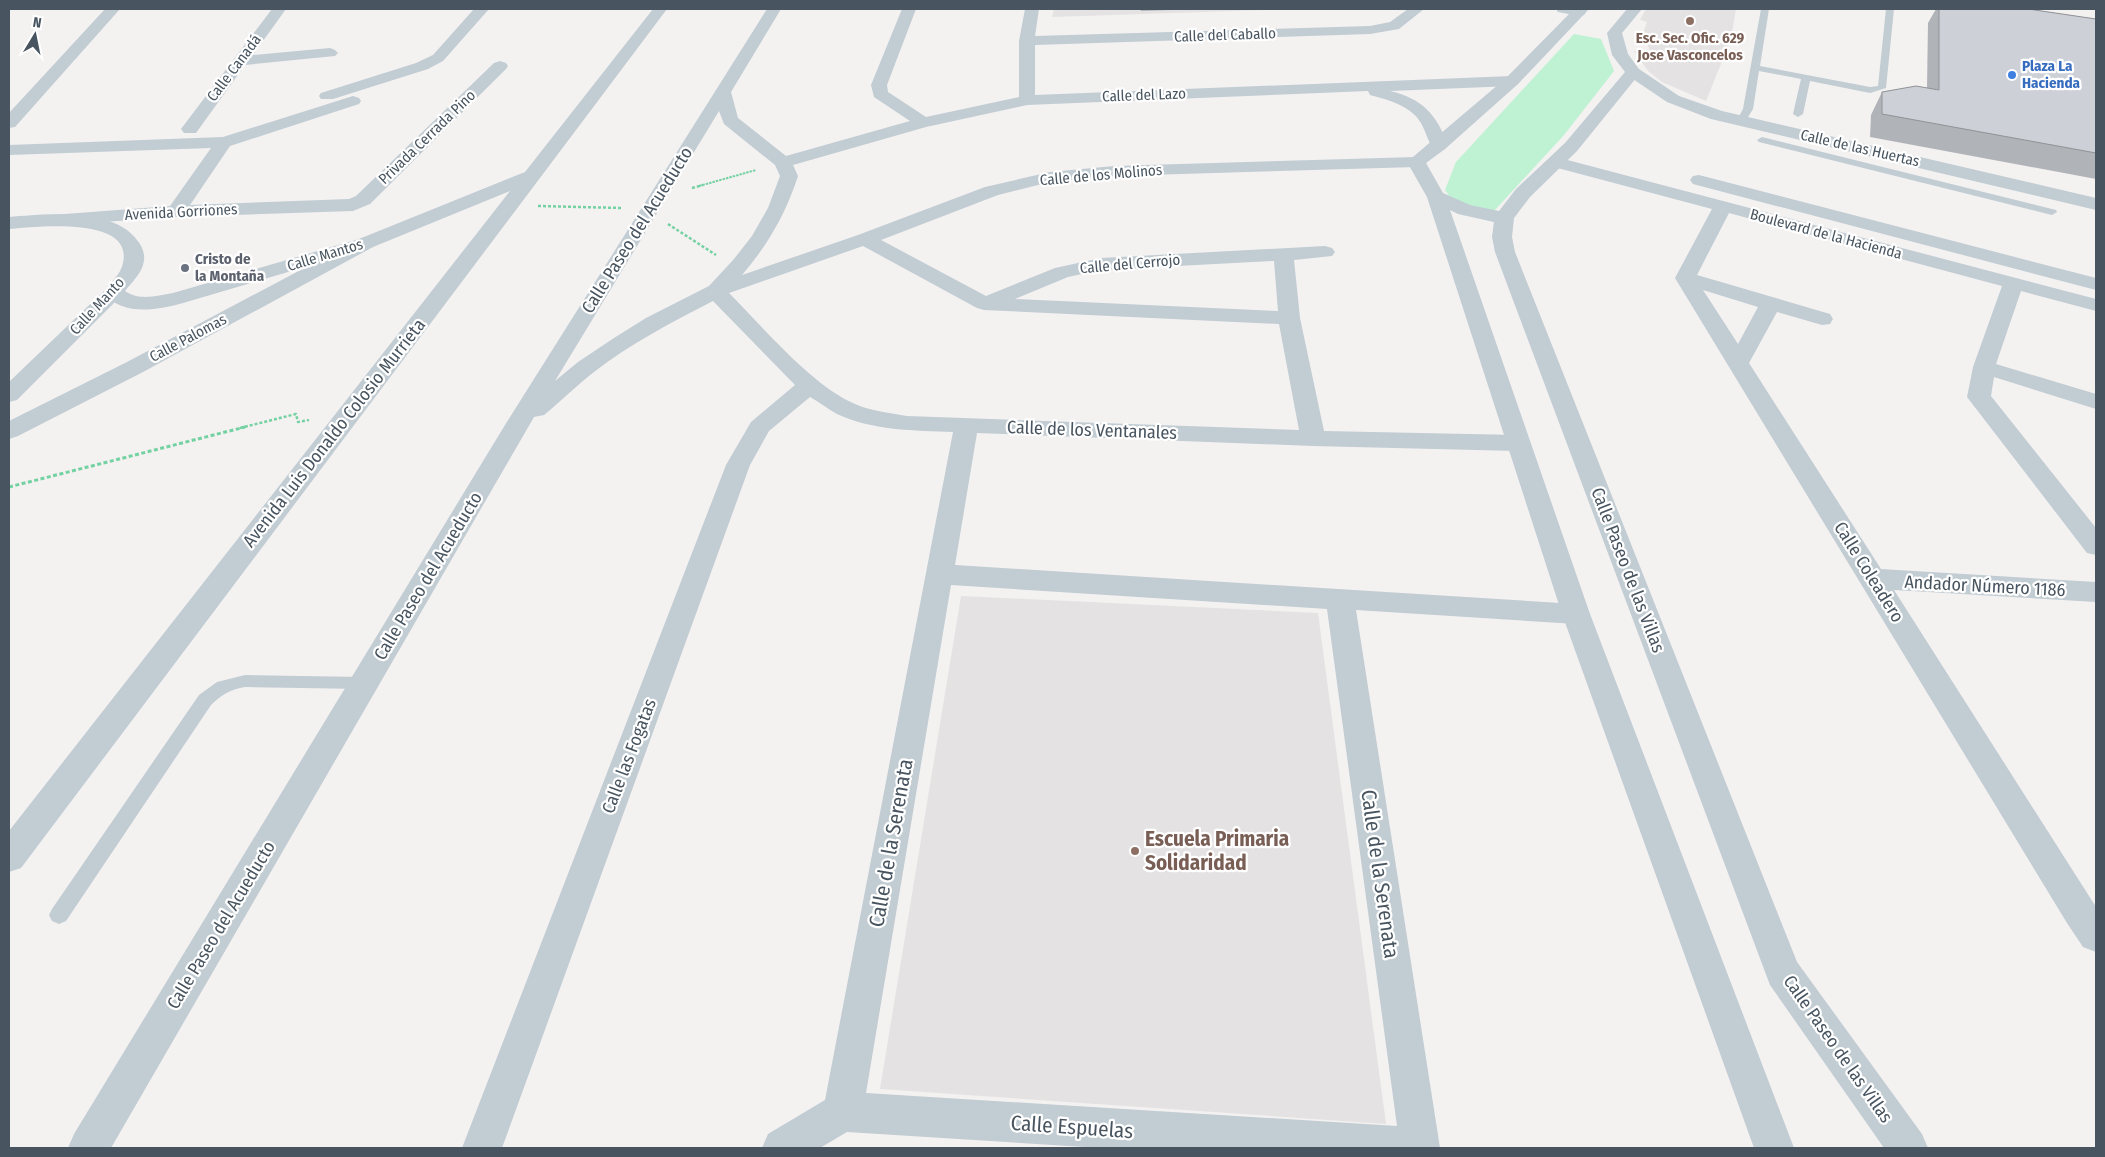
<svg xmlns="http://www.w3.org/2000/svg" width="2105" height="1157" viewBox="0 0 2105 1157" font-family="'Fira Sans Condensed',sans-serif">
<style>
.education{fill:#e5e2e3}
.green{fill:#bef2d2}
.lines{fill:none;stroke-linecap:round;stroke-linejoin:round}
.path-far2{stroke:#74d2a2;stroke-width:2;stroke-dasharray:2.5 1;stroke-linecap:butt}
.path-far1{stroke:#74d2a2;stroke-width:2.5;stroke-dasharray:3 2;stroke-linecap:butt}
.path{stroke:#74d2a2;stroke-width:3;stroke-dasharray:4 2.5;stroke-linecap:butt}
.service{fill:#c1ccd3;fill-rule:evenodd}
.minor{fill:#c1ccd3;fill-rule:evenodd}
.tertiary{fill:#c1ccd3;fill-rule:evenodd}
.wall{fill:#b0b3b8}
.building{fill:#cdd0d6;stroke:#909296}
.education-dot{fill:#8d6e63;stroke:#fff;stroke-width:2}
.shop-dot{fill:#3f7fe0;stroke:#fff;stroke-width:2}
.worship-dot{fill:#6b7280;stroke:#fff;stroke-width:2}
.labels{text-anchor:middle;stroke-width:4.5;stroke-linejoin:round;paint-order:stroke}
.far-street-label{font-size:15px;fill:#485560;stroke:#fff}
.far-education-label{font-size:15px;font-weight:bold;fill:#785e54;stroke:#fff}
.far-shop-label{font-size:15px;font-weight:bold;fill:#366cbe;stroke:#fff;text-anchor:start}
.far-worship-label{font-size:15px;font-weight:bold;fill:#5b616d;stroke:#fff;text-anchor:start}
.street-label{font-size:18px;fill:#485560;stroke:#fff}
.near-education-label{font-size:21px;font-weight:bold;fill:#785e54;stroke:#fff;text-anchor:start}
.near-street-label{font-size:21px;fill:#485560;stroke:#fff}
</style>
<rect width="100%" height="100%" fill="#f4f1f1"/>
<path class="education" d="M 1054,9 L 1293,9 L 1052,17 Z
M 1646,9 L 1736,9 L 1731,39 L 1706,101 L 1662,82 L 1648,71 L 1634,51 L 1651,53 L 1643,33 L 1647,22 L 1640,20 Z
M 961,596 L 1318,613 L 1386,1124 L 880,1089 Z"/>
<path class="green" d="M 1574,34 L 1601,39 L 1614,71 L 1564,135 L 1494,211 L 1453,201 L 1445,190 L 1456,162 Z"/>
<g class="lines">
<path class="path-far2" d="M 699,186 L 756,170"/>
<path class="path-far1" d="M 692,188 L 703,185
M 538,206 L 622,208
M 668,224 L 716,255
M 240,428 L 296,414 L 298,422 L 309,420"/>
<path class="path" d="M 9,487 L 245,427"/>
<path class="service" d="M 1761,9 L 1769,9 L 1760,66 L 1870,87 L 1878,86 L 1886,9 L 1894,9 L 1886,88 L 1870,93 L 1810,81 L 1803,114 L 1798,117 L 1793,114 L 1801,79 L 1759,71 L 1753,109 L 1745,122 L 1739,122 L 1737,120 L 1743,109 Z
M 1762,137 L 2056,210 L 2057,212 L 2052,215 L 1759,142 L 1757,140 Z
M 245,675 L 364,677 L 370,678 L 372,683 L 370,688 L 364,689 L 245,687 C 231,689 221,695 211,705 L 66,921 L 59,924 L 52,921 L 49,915 L 52,909 L 199,695 L 217,682 Z"/>
<path class="minor" d="M 105,9 L 120,9 L 15,127 L 9,128 L 9,113 Z
M 272,9 L 286,9 L 253,55 L 330,48 L 335,50 L 338,53 L 335,56 L 245,65 L 196,133 L 184,133 L 181,129 L 184,125 Z
M 474,9 L 489,9 L 443,61 L 428,69 L 333,99 L 321,99 L 319,96 L 321,93 L 416,63 L 433,55 Z
M 767,9 L 781,9 L 731,92 L 738,118 L 786,156 L 910,121 L 874,97 L 871,85 L 902,9 L 916,9 L 887,85 L 888,92 L 926,117 L 1019,97 L 1019,41 L 1025,9 L 1039,9 L 1035,36 L 1370,26 L 1390,22 L 1408,9 L 1424,9 L 1399,29 L 1370,34 L 1035,45 L 1035,95 L 1512,76 L 1518,78 L 1520,81 L 1518,84 L 1512,86 L 1390,91 C 1423,99 1436,114 1448,145 L 1445,149 L 1439,150 L 1433,149 C 1428,141 1426,132 1421,123 C 1411,106 1389,100 1370,95 L 1368,91 L 1027,105 L 926,127 L 793,165 L 798,176 C 786,213 768,245 742,275 L 858,235 L 985,187 L 1050,172 L 1114,166 L 1416,157 L 1422,158 L 1425,162 L 1422,166 L 1416,167 L 1114,176 L 1050,182 L 998,195 L 881,240 L 986,296 L 1055,268 L 1101,258 L 1325,246 L 1332,248 L 1335,252 L 1332,256 L 1294,260 L 1300,318 L 1324,431 L 1517,435 L 1526,438 L 1529,443 L 1526,448 L 1517,451 L 1313,446 L 977,433 L 955,565 L 1576,604 L 1586,607 L 1590,614 L 1586,621 L 1576,624 L 1356,610 L 1440,1148 L 1101,1148 L 847,1132 L 820,1148 L 762,1148 L 768,1134 L 825,1100 L 953,432 C 916,431 870,430 837,414 C 828,409 819,402 810,397 L 769,431 L 750,465 L 502,1148 L 462,1148 L 726,465 L 751,422 L 795,385 L 713,301 C 672,322 630,344 594,372 C 577,385 561,401 544,415 L 534,417 L 111,1148 L 68,1148 L 74,1134 L 505,425 ZM 719,111 L 724,124 L 775,165 L 780,176 L 768,208 L 752,236 L 734,259 L 709,286 L 646,318 L 614,338 L 578,362 L 555,381 ZM 863,246 L 977,308 L 984,310 L 1279,324 L 1299,430 L 907,416 C 890,413 871,411 855,404 C 811,385 763,327 729,293 ZM 1274,261 L 1278,311 L 1015,299 L 1068,277 L 1101,270 ZM 951,585 L 1327,609 L 1397,1126 L 866,1093 Z
M 1556,9 L 1583,9 L 1586,12 L 1584,15 L 1579,16 L 1558,12 Z
M 500,61 L 506,63 L 508,66 L 506,69 L 370,204 L 353,211 L 176,217 L 59,225 L 52,223 L 49,219 L 52,215 L 170,206 L 211,148 L 9,155 L 9,145 L 223,137 L 353,96 L 359,98 L 361,101 L 359,104 L 230,146 L 190,205 L 349,199 L 356,196 L 494,63 Z
M 1633,67 L 1639,69 L 1679,96 L 1722,111 L 2096,198 L 2096,210 L 1711,119 L 1667,102 L 1627,75 L 1625,72 L 1627,69 Z
M 1556,157 L 2096,299 L 2096,311 L 2021,291 L 1996,364 L 2096,394 L 2096,409 L 1994,377 L 1991,396 L 2096,528 L 2096,555 L 2087,553 L 1967,397 L 1973,367 L 2002,286 L 1729,213 L 1697,275 L 1830,314 L 1833,319 L 1830,324 L 1822,325 L 1777,312 L 1749,363 L 1881,569 L 2096,582 L 2096,602 L 1894,590 L 2096,907 L 2096,952 L 2083,947 L 2067,923 L 1675,278 L 1712,209 L 1550,166 L 1547,162 L 1550,158 ZM 1703,290 L 1758,307 L 1738,344 Z
M 1699,175 L 2096,278 L 2096,290 L 1693,184 L 1690,180 L 1693,176 Z
M 366,237 L 373,239 L 376,243 L 373,247 L 143,372 L 18,436 L 9,439 L 9,421 L 127,362 L 359,239 Z
M 114,286 L 121,288 L 124,292 L 121,296 L 17,400 L 9,402 L 9,382 L 107,288 Z"/>
<path class="tertiary" d="M 653,9 L 667,9 L 21,868 L 9,872 L 9,831 L 510,191 L 373,247 L 183,303 C 158,310 121,317 104,292 C 110,283 121,274 123,263 C 134,215 34,227 9,229 L 9,217 C 45,214 113,207 137,240 C 143,247 146,256 143,265 C 140,275 131,283 125,291 C 139,301 157,296 173,293 L 359,239 L 525,172 Z
M 1574,9 L 1589,9 L 1518,84 L 1445,149 L 1426,163 L 1443,193 L 1470,205 L 1499,211 L 1516,189 L 1565,143 L 1625,72 L 1612,55 L 1607,33 L 1627,9 L 1642,9 L 1622,33 L 1628,54 L 1641,72 L 1577,151 L 1530,197 L 1514,218 L 1512,237 L 1515,252 L 1797,962 L 1922,1134 L 1928,1148 L 1884,1148 L 1770,985 L 1495,252 L 1492,237 L 1494,222 L 1458,214 L 1450,210 L 1590,614 L 1794,1148 L 1754,1148 L 1562,614 L 1427,197 L 1407,162 L 1506,78 Z"/>
</g>
<path class="wall" d="M 1140,9 L 1172,9 L 1172,10 L 1141,11 Z
M 1936,9 L 2028,9 L 2096,19 L 2096,179 L 1870,137 L 1871,115 L 1882,92 L 1927,88 L 1928,23 Z"/>
<path class="building" d="M 1939,9 L 2028,9 L 2096,19 L 2096,153 L 1882,114 L 1882,92 L 1916,86 L 1939,90 Z"/>
<g class="education-dot">
<circle cx="1690" cy="21" r="5"/>
<circle cx="1135" cy="851" r="5"/>
</g>
<circle class="shop-dot" cx="2012" cy="75" r="5"/>
<circle class="worship-dot" cx="185" cy="268" r="5"/>
<g class="labels">
<g class="far-street-label">
<text transform="translate(1225 35) rotate(-2)" y="5">Calle del Caballo</text>
<text transform="translate(234 68) rotate(-53)" y="5">Calle Canadá</text>
<text transform="translate(1144 95) rotate(-2)" y="5">Calle del Lazo</text>
<text transform="translate(427 137) rotate(-44)" y="5">Privada Cerrada Pino</text>
<text transform="translate(1860 148) rotate(13)" y="5">Calle de las Huertas</text>
<text transform="translate(1101 175) rotate(-5)" y="5">Calle de los Molinos</text>
<text transform="translate(181 212) rotate(-3)" y="5">Avenida Gorriones</text>
<text transform="translate(1826 234) rotate(15)" y="5">Boulevard de la Hacienda</text>
<text transform="translate(325 255) rotate(-17)" y="5">Calle Mantos</text>
<text transform="translate(1130 264) rotate(-5)" y="5">Calle del Cerrojo</text>
<text transform="translate(97 306) rotate(-47)" y="5">Calle Manto</text>
<text transform="translate(188 338) rotate(-28)" y="5">Calle Palomas</text>
</g>
<g class="far-education-label">
<text x="1690" y="43">Esc. Sec. Ofic. 629<tspan x="1690" dy="17">Jose Vasconcelos</tspan></text>
</g>
<g class="far-shop-label">
<text x="2022" y="71">Plaza La<tspan x="2022" dy="17">Hacienda</tspan></text>
</g>
<g class="far-worship-label">
<text x="195" y="264">Cristo de<tspan x="195" dy="17">la Montaña</tspan></text>
</g>
<g class="street-label">
<text transform="translate(637 230) rotate(-58)" y="6">Calle Paseo del Acueducto</text>
<text transform="translate(1092 430) rotate(2)" y="6">Calle de los Ventanales</text>
<text transform="translate(334 433) rotate(-52)" y="6">Avenida Luis Donaldo Colosio Murrieta</text>
<text transform="translate(1628 570) rotate(69)" y="6">Calle Paseo de las Villas</text>
<text transform="translate(1869 572) rotate(58)" y="6">Calle Coleadero</text>
<text transform="translate(428 576) rotate(-59)" y="6">Calle Paseo del Acueducto</text>
<text transform="translate(1985 586) rotate(3)" y="6">Andador Número 1186</text>
<text transform="translate(629 756) rotate(-69)" y="6">Calle las Fogatas</text>
<text transform="translate(221 925) rotate(-59)" y="6">Calle Paseo del Acueducto</text>
<text transform="translate(1838 1049) rotate(55)" y="6">Calle Paseo de las Villas</text>
</g>
<g class="near-education-label">
<text x="1145" y="846">Escuela Primaria<tspan x="1145" dy="24">Solidaridad</tspan></text>
</g>
<g class="near-street-label">
<text transform="translate(891 843) rotate(-80)" y="7">Calle de la Serenata</text>
<text transform="translate(1380 874) rotate(82)" y="7">Calle de la Serenata</text>
<text transform="translate(1072 1127) rotate(4)" y="7">Calle Espuelas</text>
</g>
</g>
<rect width="2105" height="1157" fill="none" stroke="#485560" stroke-width="20"/>
<g transform="translate(35 35) rotate(10)" stroke="#ffffff" stroke-width="4" paint-order="stroke">
<path d="M0-4L9 19L0 12L-9 19Z" fill="#485560"/>
<text y="-8" font-size="14" font-weight="bold" text-anchor="middle" fill="#485560">N</text>
</g>
</svg>
